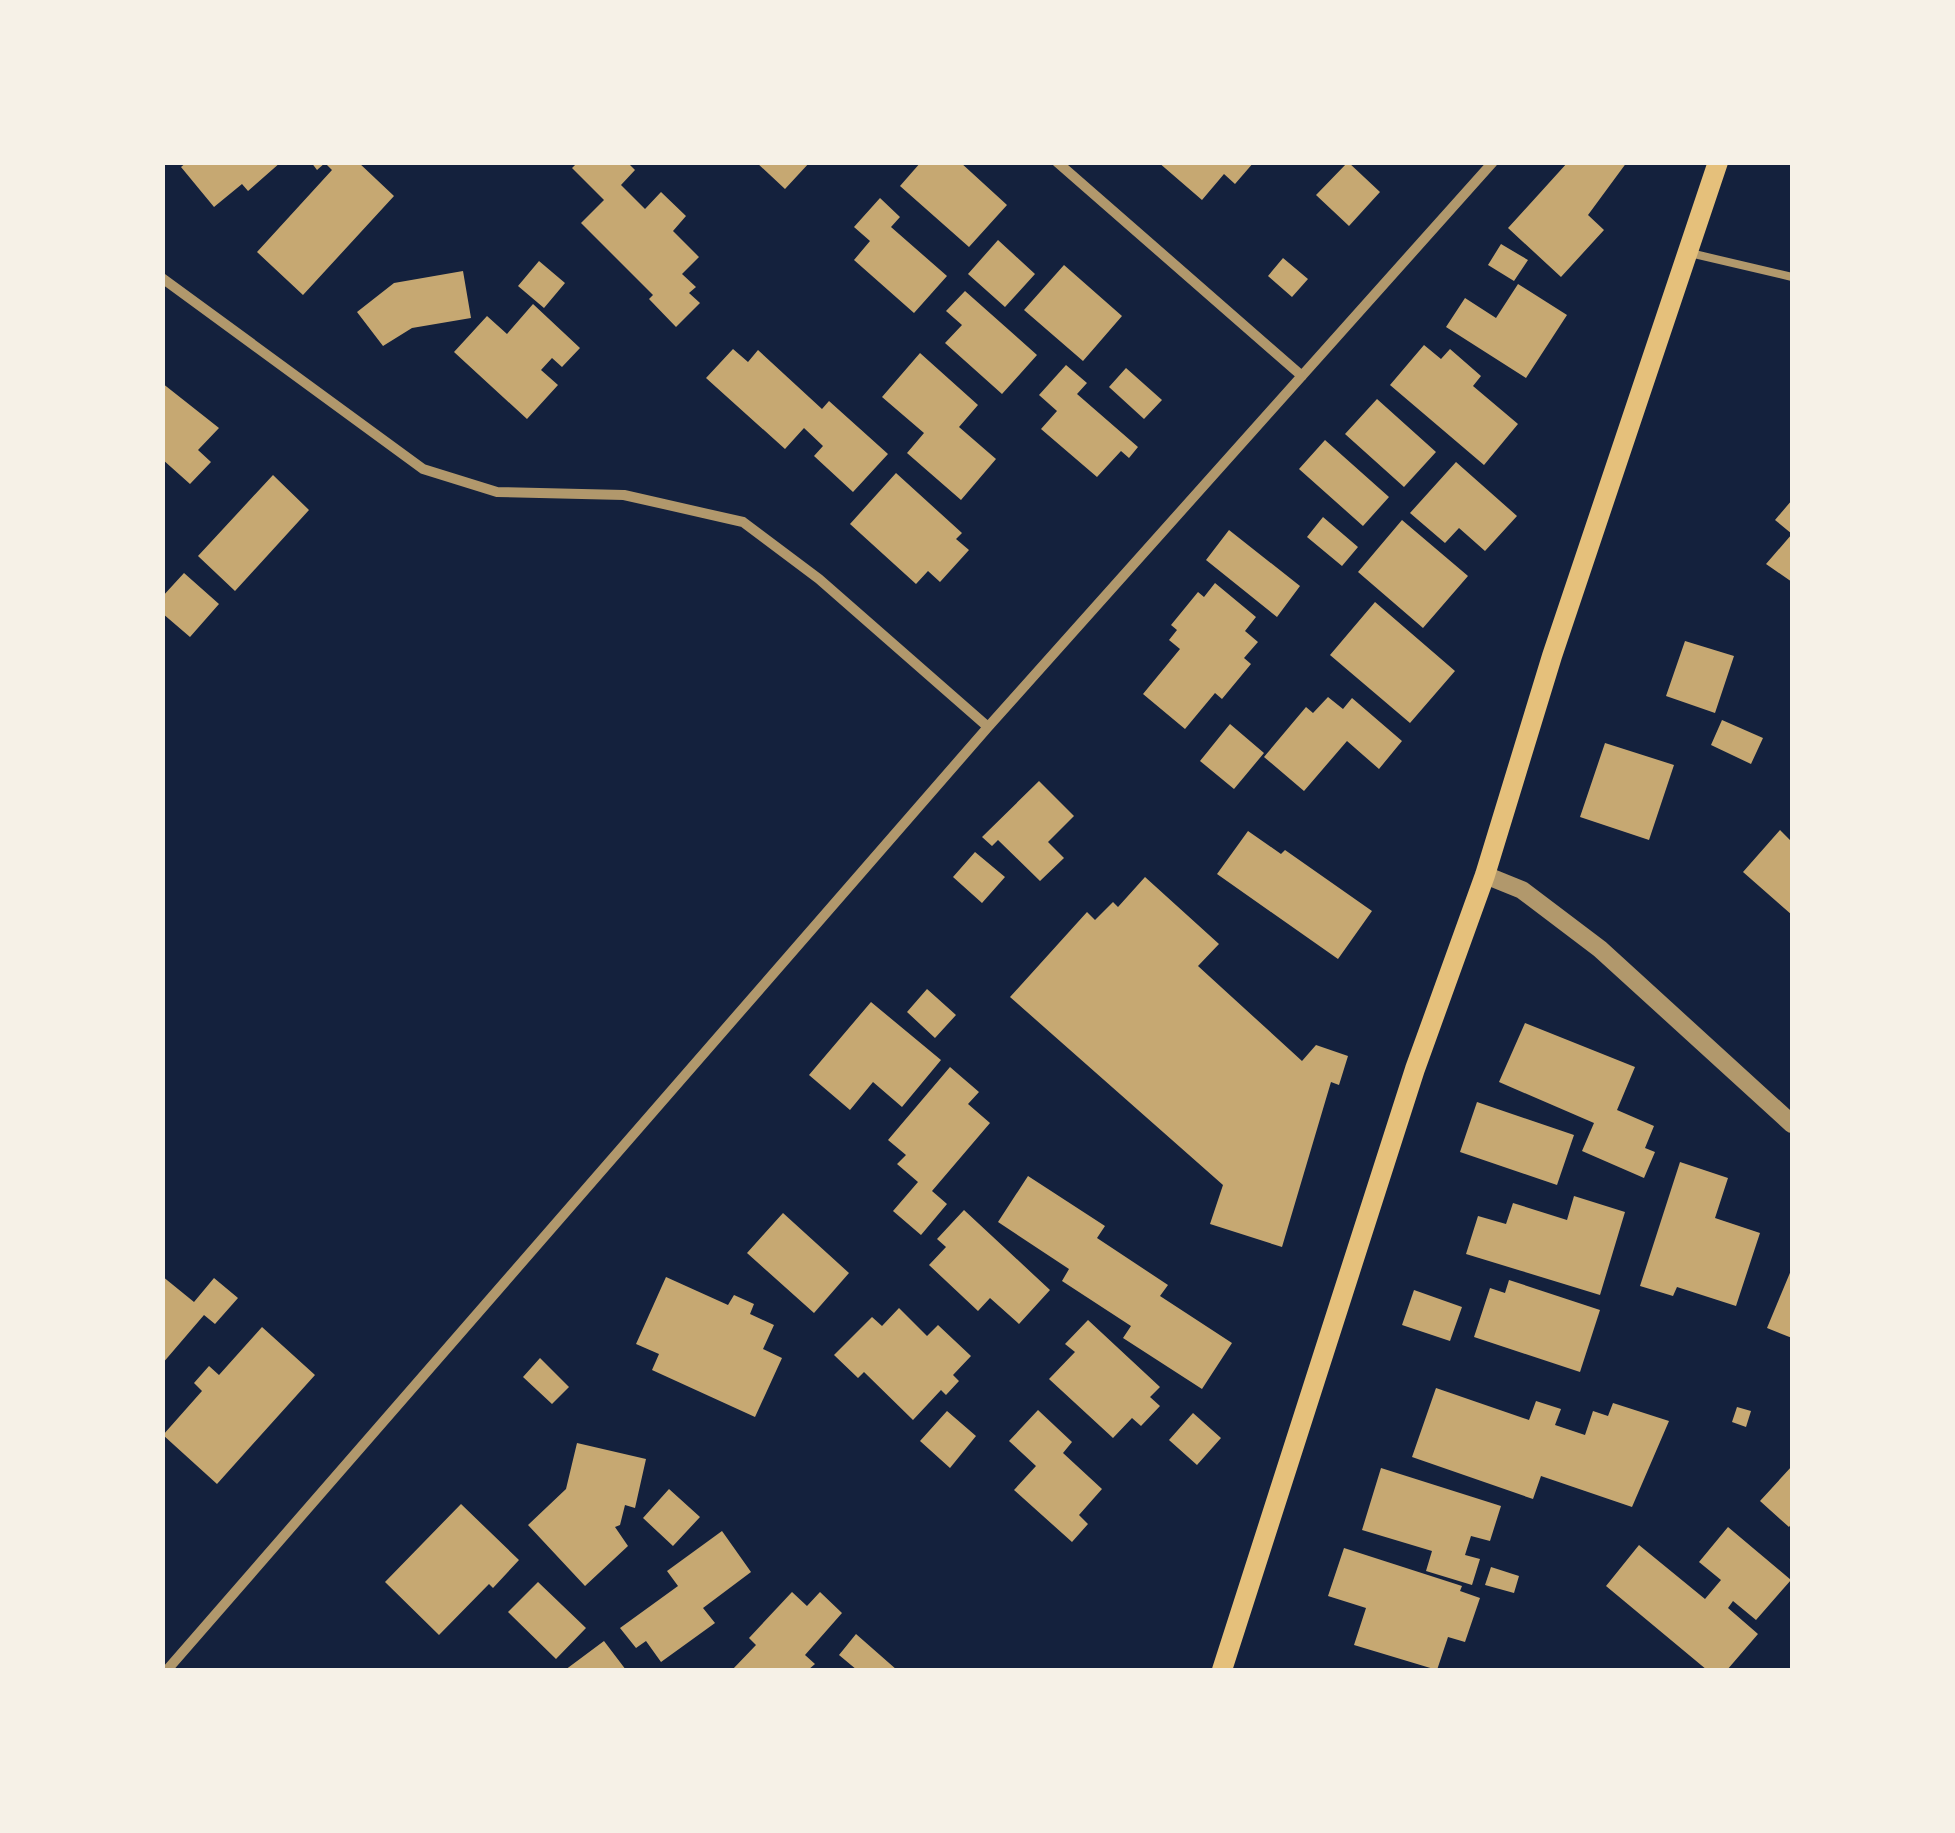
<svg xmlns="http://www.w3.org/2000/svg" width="1955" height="1833" viewBox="0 0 1955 1833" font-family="'Exo 2',sans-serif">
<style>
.building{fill:#c6a872}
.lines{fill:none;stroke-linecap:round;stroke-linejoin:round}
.service{stroke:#b1986c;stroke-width:8}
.minor{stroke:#b1986c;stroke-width:10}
.tertiary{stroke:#b1986c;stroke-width:18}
.secondary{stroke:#e5c07b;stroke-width:20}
</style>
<rect width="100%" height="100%" fill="#14213d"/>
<path class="building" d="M 187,162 L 281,162 L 248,191 L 242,184 L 214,207 L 181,167 Z
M 311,162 L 358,162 L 394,196 L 303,295 L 257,252 L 332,170 L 325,163 L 317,170 Z
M 578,162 L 627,162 L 635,170 L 621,185 L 645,209 L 661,192 L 686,216 L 673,231 L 699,257 L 682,274 L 696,287 L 689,293 L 700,303 L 676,327 L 649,299 L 653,295 L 581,223 L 604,200 L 572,168 Z
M 756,162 L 810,162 L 785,189 Z
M 921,162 L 960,162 L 1007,205 L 969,247 L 900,186 Z
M 1158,162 L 1254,162 L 1235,184 L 1224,174 L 1202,200 Z
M 1348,162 L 1380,192 L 1349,226 L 1316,195 Z
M 1568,162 L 1627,162 L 1588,215 L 1604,230 L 1561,277 L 1508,228 Z
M 880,198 L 900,217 L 891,227 L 947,276 L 914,313 L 854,260 L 870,241 L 854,227 Z
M 998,240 L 1035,274 L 1005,307 L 968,274 Z
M 1501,244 L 1528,260 L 1514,281 L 1488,265 Z
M 1283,258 L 1308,279 L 1292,297 L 1268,276 Z
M 539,261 L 565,283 L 544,308 L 518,286 Z
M 1064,265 L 1122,316 L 1083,361 L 1024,310 Z
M 463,271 L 471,318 L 412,328 L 383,346 L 357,312 L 394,283 Z
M 1518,284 L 1567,315 L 1526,378 L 1446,327 L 1465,298 L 1496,318 Z
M 965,291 L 1037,355 L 1002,394 L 945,343 L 962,325 L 946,311 Z
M 533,304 L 580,348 L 562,367 L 552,358 L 541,370 L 558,385 L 527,419 L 454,352 L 487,316 L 507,334 Z
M 1424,345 L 1441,359 L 1450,349 L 1481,376 L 1473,386 L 1518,424 L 1484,465 L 1390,385 Z
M 733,349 L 748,362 L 758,350 L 822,409 L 829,401 L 888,454 L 853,492 L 814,456 L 823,446 L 804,428 L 785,449 L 706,378 Z
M 920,353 L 978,405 L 959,427 L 996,459 L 961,500 L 907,453 L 924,433 L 882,397 Z
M 1066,365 L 1087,383 L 1077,394 L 1138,447 L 1129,458 L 1121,451 L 1097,477 L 1041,429 L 1057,411 L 1039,395 Z
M 1126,368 L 1162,400 L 1144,419 L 1109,387 Z
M 162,383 L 219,428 L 198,450 L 211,462 L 190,484 L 162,459 Z
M 1377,399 L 1436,452 L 1404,487 L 1345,434 Z
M 1325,440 L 1389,497 L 1363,526 L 1299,469 Z
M 1456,462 L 1517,516 L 1485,551 L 1459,528 L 1445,543 L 1410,513 Z
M 896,473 L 962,533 L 956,539 L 969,550 L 940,582 L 928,571 L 916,584 L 850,524 Z
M 273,475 L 309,510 L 235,591 L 198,556 Z
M 1792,500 L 1792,582 L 1766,564 L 1792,534 L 1775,520 Z
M 1323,517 L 1358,547 L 1342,566 L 1307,537 Z
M 1402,520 L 1468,576 L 1423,628 L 1358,572 Z
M 1229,530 L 1300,586 L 1277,617 L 1206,560 Z
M 184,573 L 219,604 L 190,637 L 162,613 L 162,597 Z
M 1215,583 L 1256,617 L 1245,631 L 1258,642 L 1244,658 L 1251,664 L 1222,699 L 1215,693 L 1185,729 L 1143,694 L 1180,649 L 1169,640 L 1177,630 L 1171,625 L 1198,592 L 1204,597 Z
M 1375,602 L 1455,671 L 1410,723 L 1330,655 Z
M 1685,641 L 1734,656 L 1715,713 L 1666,696 Z
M 1328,697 L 1343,709 L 1352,698 L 1402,741 L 1379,769 L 1347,741 L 1304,791 L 1264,757 L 1306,707 L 1313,713 Z
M 1722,720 L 1763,738 L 1751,764 L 1711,745 Z
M 1230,724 L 1264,753 L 1234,789 L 1200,761 Z
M 1605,743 L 1674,765 L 1649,840 L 1580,817 Z
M 1039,781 L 1074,816 L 1048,842 L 1064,858 L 1040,881 L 998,840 L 992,846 L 982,837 Z
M 1780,830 L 1792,842 L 1792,915 L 1743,872 Z
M 1248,831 L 1281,854 L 1285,850 L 1372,911 L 1338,959 L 1217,874 Z
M 975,852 L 1005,877 L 982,903 L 953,877 Z
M 1145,877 L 1219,944 L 1198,966 L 1302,1061 L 1316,1045 L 1348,1056 L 1339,1085 L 1331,1082 L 1282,1247 L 1210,1224 L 1223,1185 L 1010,997 L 1087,912 L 1095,920 L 1113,902 L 1118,907 Z
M 927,989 L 956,1015 L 935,1038 L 907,1012 Z
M 871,1002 L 941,1060 L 902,1107 L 873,1082 L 850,1110 L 809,1075 Z
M 1525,1023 L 1635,1067 L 1617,1110 L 1654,1126 L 1645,1148 L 1655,1152 L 1644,1178 L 1582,1151 L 1594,1123 L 1499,1082 Z
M 950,1067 L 979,1092 L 968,1104 L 990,1123 L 932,1191 L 947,1204 L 921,1235 L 893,1211 L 918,1182 L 897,1164 L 906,1155 L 888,1140 Z
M 1477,1102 L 1574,1135 L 1557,1185 L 1460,1152 Z
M 1680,1162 L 1728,1178 L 1715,1218 L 1760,1233 L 1736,1306 L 1677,1287 L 1673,1296 L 1640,1286 Z
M 1028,1176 L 1105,1226 L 1097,1238 L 1168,1285 L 1160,1296 L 1232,1343 L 1202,1389 L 1123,1338 L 1131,1326 L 1062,1281 L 1069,1269 L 998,1222 Z
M 1574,1196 L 1625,1212 L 1600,1295 L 1466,1254 L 1478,1216 L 1506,1224 L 1513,1203 L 1567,1220 Z
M 964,1210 L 1050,1290 L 1019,1324 L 990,1298 L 978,1311 L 929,1265 L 946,1247 L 937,1239 Z
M 783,1213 L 849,1273 L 814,1313 L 747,1253 Z
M 1792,1268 L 1792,1338 L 1767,1328 Z
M 162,1276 L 194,1302 L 214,1278 L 238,1298 L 215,1324 L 204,1315 L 162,1364 Z
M 666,1277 L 728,1305 L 734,1295 L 754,1304 L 750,1314 L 774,1325 L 763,1349 L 782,1358 L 755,1417 L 652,1370 L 659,1354 L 636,1344 Z
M 1509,1280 L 1600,1310 L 1580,1372 L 1474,1337 L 1490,1288 L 1505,1293 Z
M 1414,1290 L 1462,1307 L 1450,1341 L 1402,1325 Z
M 899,1308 L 927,1336 L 938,1325 L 971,1356 L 953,1375 L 959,1381 L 946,1395 L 941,1390 L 913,1420 L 864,1372 L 858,1378 L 834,1355 L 872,1317 L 882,1326 Z
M 1088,1320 L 1160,1387 L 1150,1397 L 1160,1406 L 1141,1426 L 1132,1418 L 1113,1438 L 1049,1379 L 1075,1352 L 1065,1344 Z
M 262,1327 L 315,1375 L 217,1484 L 163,1435 L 202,1391 L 194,1383 L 209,1366 L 219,1375 Z
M 540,1358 L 569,1387 L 552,1404 L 523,1377 Z
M 1436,1388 L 1529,1420 L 1536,1401 L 1561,1409 L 1555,1425 L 1585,1435 L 1593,1411 L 1608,1416 L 1613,1403 L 1669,1421 L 1632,1507 L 1541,1476 L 1533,1499 L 1412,1457 Z
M 1737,1407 L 1751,1411 L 1746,1427 L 1732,1422 Z
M 1038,1410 L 1072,1442 L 1063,1453 L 1102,1489 L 1079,1515 L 1088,1524 L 1072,1542 L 1014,1490 L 1036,1466 L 1009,1441 Z
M 947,1411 L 976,1436 L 950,1468 L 920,1441 Z
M 1193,1413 L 1221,1438 L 1197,1465 L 1169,1440 Z
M 577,1443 L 646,1459 L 635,1508 L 625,1505 L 620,1525 L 615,1527 L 628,1546 L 585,1586 L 528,1525 L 566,1489 Z
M 1792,1466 L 1792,1523 L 1789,1527 L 1760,1501 Z
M 1381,1468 L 1501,1506 L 1490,1541 L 1471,1536 L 1465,1555 L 1480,1559 L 1472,1585 L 1426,1571 L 1432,1551 L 1362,1530 Z
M 669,1489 L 700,1517 L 673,1546 L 643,1518 Z
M 461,1504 L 519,1560 L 493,1588 L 489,1584 L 439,1635 L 385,1582 Z
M 1728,1527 L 1791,1580 L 1756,1620 L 1733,1601 L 1728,1608 L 1758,1634 L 1727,1670 L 1707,1670 L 1606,1586 L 1639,1545 L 1705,1599 L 1721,1580 L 1699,1562 Z
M 722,1531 L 751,1572 L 703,1608 L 715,1623 L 661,1662 L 646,1641 L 636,1648 L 620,1628 L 678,1586 L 667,1571 Z
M 1344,1548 L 1462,1586 L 1460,1591 L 1480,1598 L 1465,1642 L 1448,1637 L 1437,1670 L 1354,1645 L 1366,1608 L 1328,1596 Z
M 1491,1567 L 1519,1576 L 1514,1593 L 1485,1585 Z
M 538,1582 L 586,1628 L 556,1659 L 508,1612 Z
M 792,1592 L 807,1606 L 820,1592 L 842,1613 L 805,1655 L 815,1664 L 808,1670 L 732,1670 L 756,1645 L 749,1638 Z
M 856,1634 L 897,1670 L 857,1670 L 839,1655 Z
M 604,1641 L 626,1670 L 565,1670 Z"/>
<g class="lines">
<path class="service" d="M 1690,253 L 1792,277"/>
<path class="minor" d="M 1057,162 L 1302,376
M 162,278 L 423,469 L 497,492 L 624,495 L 743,522 L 819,579 L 988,727
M 167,1670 L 988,727 L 1493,162"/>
<path class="tertiary" d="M 1485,875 L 1522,890 L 1600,949 L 1792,1124"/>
<path class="secondary" d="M 1222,1670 L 1415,1069 L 1485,875 L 1552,656 L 1718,162"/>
</g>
<rect width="1955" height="1833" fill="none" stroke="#f6f1e7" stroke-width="330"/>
</svg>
